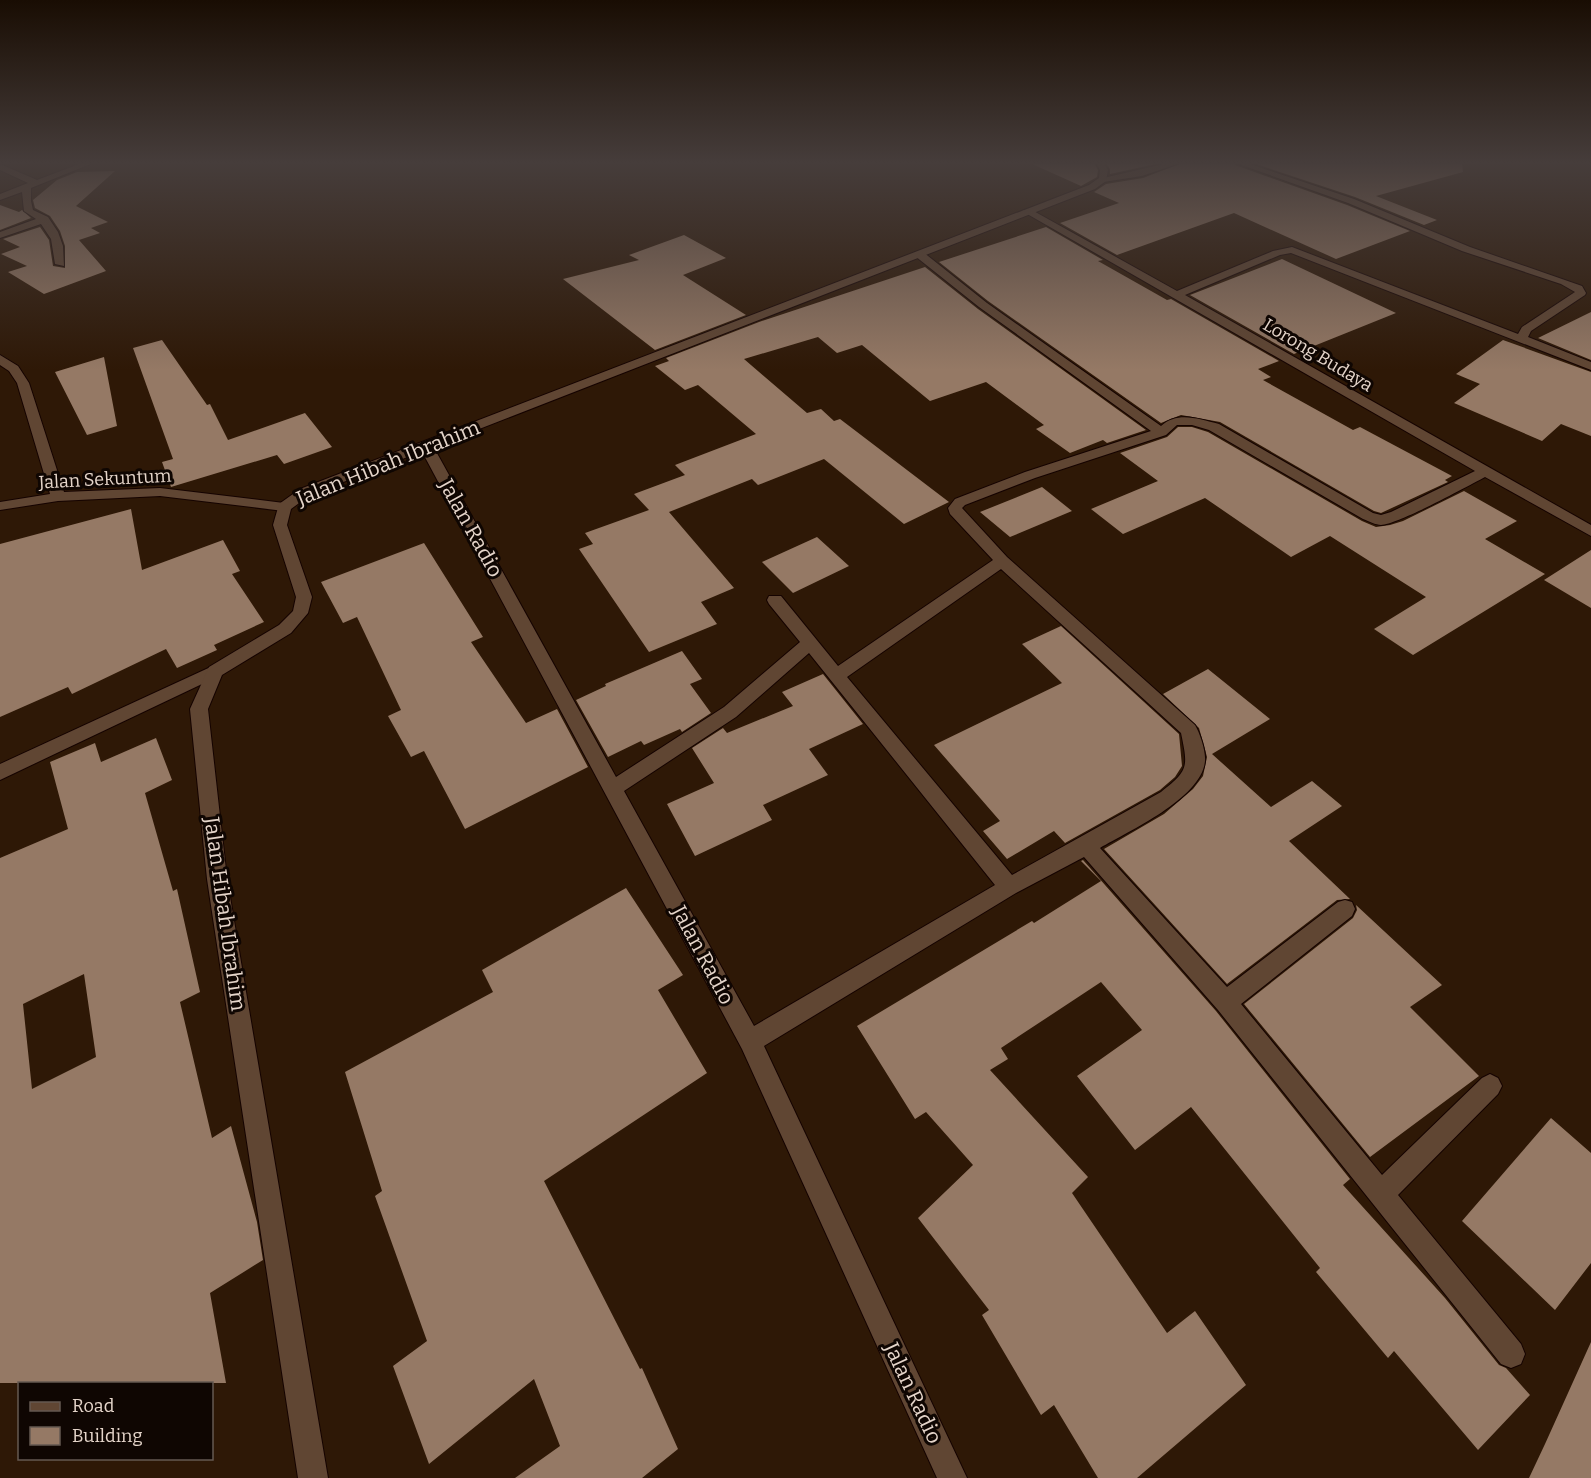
<svg xmlns="http://www.w3.org/2000/svg" width="1591" height="1478" viewBox="0 0 1591 1478" font-family="Bitter,serif">
<style>
.building{fill:#957965;fill-rule:evenodd}
.lines{fill:none;stroke-linecap:round;stroke-linejoin:round}
.minor-casing{stroke:#150300;stroke-width:2}
.tertiary-casing{stroke:#150300;stroke-width:2}
.minor{fill:#604633;fill-rule:evenodd}
.tertiary{fill:#604633;fill-rule:evenodd}
.labels{text-anchor:middle;stroke-width:6;stroke-linejoin:round;paint-order:stroke}
.far-street-label{font-size:18px;fill:#e5d5ca;stroke:#0f0602}
.street-label{font-size:21px;fill:#e5d5ca;stroke:#0f0602}
</style>
<rect width="100%" height="100%" fill="#2e1806"/>
<path class="building" d="M 1030,163 L 1094,163 L 1098,170 L 1097,177 L 1081,186 Z
M 1106,163 L 1160,163 L 1110,174 L 1110,169 Z
M 1182,163 L 1234,163 L 1235,165 L 1347,205 L 1410,231 L 1336,259 L 1234,213 L 1117,255 L 1060,223 L 1119,203 L 1094,192 L 1106,184 L 1143,178 Z
M 1253,163 L 1462,163 L 1463,172 L 1376,196 L 1437,220 L 1424,225 L 1355,197 Z
M 115,171 L 76,206 L 108,222 L 91,228 L 100,233 L 79,240 L 106,271 L 44,294 L 8,272 L 27,266 L 1,254 L 20,247 L 3,239 L 40,227 L 49,240 L 53,266 L 65,268 L 65,246 L 60,231 L 50,216 L 35,208 L 33,200 L 57,180 L 77,172 Z
M 0,205 L 19,212 L 22,210 L 31,218 L 0,230 Z
M 1046,227 L 1103,260 L 1098,261 L 1167,300 L 1171,299 L 1279,361 L 1258,369 L 1271,377 L 1263,380 L 1353,430 L 1360,427 L 1452,476 L 1445,480 L 1448,482 L 1381,513 L 1374,511 L 1220,422 L 1181,415 L 1161,423 L 988,301 L 939,262 Z
M 684,235 L 726,258 L 683,275 L 746,315 L 655,350 L 563,279 L 639,260 L 629,255 Z
M 1282,259 L 1396,313 L 1294,354 L 1190,295 Z
M 925,267 L 978,309 L 1146,430 L 1107,443 L 1103,440 L 1070,453 L 1036,429 L 1044,425 L 986,382 L 930,401 L 862,345 L 837,353 L 818,337 L 744,359 L 807,413 L 821,409 L 834,421 L 840,419 L 949,502 L 904,524 L 824,459 L 758,485 L 752,479 L 669,512 L 734,588 L 701,602 L 717,624 L 649,652 L 579,549 L 593,544 L 585,533 L 649,510 L 634,494 L 685,475 L 675,465 L 756,434 L 698,385 L 685,390 L 655,366 L 669,361 L 666,358 L 759,322 Z
M 1591,312 L 1591,360 L 1538,338 Z
M 162,340 L 207,405 L 210,404 L 228,440 L 305,413 L 332,447 L 284,464 L 277,455 L 171,487 L 162,462 L 173,459 L 133,348 Z
M 1503,340 L 1591,372 L 1591,436 L 1561,424 L 1542,441 L 1454,403 L 1480,384 L 1456,374 Z
M 104,357 L 117,426 L 87,435 L 55,372 Z
M 1178,427 L 1192,427 L 1208,432 L 1362,521 L 1376,527 L 1390,525 L 1403,521 L 1464,491 L 1517,521 L 1485,539 L 1545,574 L 1413,655 L 1374,629 L 1426,597 L 1330,536 L 1291,557 L 1205,498 L 1123,534 L 1091,509 L 1158,481 L 1120,453 L 1167,437 Z
M 1042,487 L 1072,511 L 1010,537 L 980,512 Z
M 131,509 L 142,570 L 223,540 L 240,571 L 232,574 L 264,622 L 214,645 L 217,650 L 177,668 L 166,649 L 72,694 L 68,687 L 0,717 L 0,544 Z
M 817,537 L 849,566 L 793,593 L 762,562 Z
M 424,543 L 483,637 L 471,642 L 526,723 L 557,709 L 588,767 L 465,829 L 424,751 L 411,757 L 388,716 L 401,710 L 357,617 L 343,623 L 321,582 Z
M 1591,550 L 1591,608 L 1544,580 Z
M 1061,626 L 1179,734 L 1182,766 L 1175,777 L 1160,790 L 1065,843 L 1054,831 L 1007,859 L 983,831 L 1000,821 L 934,745 L 1062,683 L 1022,644 Z
M 682,651 L 702,679 L 690,684 L 711,713 L 682,732 L 680,729 L 644,745 L 641,741 L 608,757 L 576,700 L 606,686 L 605,684 Z
M 1208,669 L 1270,719 L 1212,754 L 1271,807 L 1312,781 L 1342,806 L 1289,841 L 1350,899 L 1337,900 L 1227,984 L 1104,849 L 1164,814 L 1193,789 L 1203,776 L 1207,757 L 1199,728 L 1163,694 Z
M 823,674 L 863,724 L 809,749 L 828,775 L 763,805 L 772,820 L 695,856 L 667,804 L 714,783 L 692,748 L 723,728 L 727,733 L 793,706 L 782,692 Z
M 156,738 L 172,780 L 145,793 L 173,891 L 177,889 L 200,992 L 180,1002 L 212,1138 L 231,1126 L 257,1222 L 263,1260 L 210,1293 L 226,1383 L 0,1383 L 0,858 L 68,829 L 50,762 L 95,743 L 101,762 ZM 84,974 L 96,1057 L 32,1089 L 23,1004 Z
M 1083,860 L 1216,1011 L 1350,1179 L 1343,1185 L 1445,1298 L 1499,1365 L 1506,1368 L 1530,1395 L 1478,1450 L 1394,1351 L 1388,1358 L 1316,1272 L 1320,1268 L 1191,1107 L 1135,1150 L 1077,1076 L 1142,1030 L 1101,982 L 1001,1048 L 1008,1059 L 990,1070 L 1088,1177 L 1072,1193 L 1167,1333 L 1195,1311 L 1246,1385 L 1137,1478 L 1098,1478 L 1054,1405 L 1041,1415 L 982,1315 L 989,1310 L 918,1218 L 973,1165 L 926,1112 L 915,1119 L 857,1026 L 1032,921 L 1034,923 L 1101,881 L 1081,861 Z
M 626,888 L 683,975 L 658,990 L 707,1073 L 544,1181 L 640,1369 L 642,1368 L 678,1449 L 642,1478 L 515,1478 L 560,1446 L 534,1379 L 429,1464 L 393,1366 L 427,1341 L 375,1196 L 382,1191 L 345,1072 L 493,992 L 482,970 Z
M 1356,905 L 1442,985 L 1410,1007 L 1479,1076 L 1370,1157 L 1244,1004 L 1353,918 L 1357,910 Z
M 1551,1118 L 1591,1153 L 1591,1263 L 1555,1310 L 1462,1221 Z
M 1591,1342 L 1591,1478 L 1529,1478 L 1545,1444 Z"/>
<g class="lines">
<defs>
<path id="minor" d="M 82,163 L 93,163 L 31,188 L 31,201 L 33,210 L 48,217 L 58,232 L 63,246 L 64,266 L 55,264 L 51,239 L 41,224 L 0,238 L 0,232 L 36,219 L 24,211 L 22,192 L 0,200 L 0,194 L 28,183 L 0,170 L 0,164 L 37,180 Z
M 1168,163 L 1180,163 L 1142,176 L 1103,182 L 1099,179 Z
M 1236,163 L 1247,163 L 1354,199 L 1470,247 L 1582,286 L 1586,293 L 1585,295 L 1531,331 L 1528,337 L 1591,362 L 1591,370 L 1291,253 L 1280,255 L 1185,295 L 1591,525 L 1591,536 L 1485,477 C 1466,487 1399,524 1381,525 C 1376,525 1368,521 1363,519 L 1209,430 L 1192,425 L 1177,425 L 1166,435 L 1035,478 L 965,505 L 962,508 L 1007,557 L 1195,725 C 1200,733 1206,752 1205,761 C 1202,798 1129,831 1100,848 L 1227,987 L 1338,902 L 1345,900 L 1352,902 L 1355,909 L 1352,916 L 1241,1004 L 1382,1175 L 1482,1078 L 1490,1074 L 1498,1078 L 1502,1086 L 1498,1094 L 1398,1195 L 1521,1344 L 1525,1354 L 1521,1364 L 1511,1368 L 1501,1364 L 1218,1010 L 1084,857 L 1016,893 L 764,1046 L 967,1478 L 937,1478 L 742,1049 L 419,446 L 426,442 L 433,446 L 616,777 L 724,707 L 800,642 L 769,604 L 767,600 L 769,596 L 781,596 L 838,666 L 993,560 L 950,514 L 948,508 L 955,499 L 1025,472 L 1151,431 L 979,307 L 915,256 L 915,252 L 923,252 L 987,303 L 1161,426 C 1178,411 1198,419 1219,424 L 1373,513 L 1381,515 L 1391,512 L 1475,471 L 1022,211 L 1030,209 L 1177,291 L 1273,251 L 1292,247 L 1518,334 L 1522,327 L 1575,292 L 1561,284 L 1462,251 L 1348,203 ZM 1001,569 L 1181,733 C 1188,767 1189,770 1161,792 L 1012,875 L 847,677 ZM 809,653 L 995,885 L 754,1026 L 624,791 L 736,717 Z
M 0,355 L 18,366 L 29,383 L 64,492 L 160,488 L 284,503 L 291,507 L 284,511 L 160,496 L 58,501 L 0,510 L 0,502 L 50,494 L 17,383 L 9,371 L 0,365 Z
M 215,665 L 221,667 L 223,671 L 221,675 L 0,780 L 0,764 Z"/>
<path id="tertiary" d="M 1096,163 L 1104,163 L 1108,170 L 1106,181 L 1095,189 L 310,495 L 291,509 L 287,525 L 312,597 L 308,613 L 291,633 L 222,675 L 208,709 L 227,879 L 328,1478 L 298,1478 L 207,879 L 190,709 L 209,667 L 279,625 L 293,611 L 296,597 L 273,525 L 279,504 L 300,489 L 1089,185 L 1099,178 L 1100,170 Z"/>
</defs>
<use href="#minor" class="minor-casing"/>
<use href="#tertiary" class="tertiary-casing"/>
<use href="#minor" class="minor"/>
<use href="#tertiary" class="tertiary"/>
</g>
<linearGradient id="sky" x2="0" y2="1"><stop stop-color="#190d03"/><stop offset="0.44" stop-color="#463d3b"/><stop offset="1" stop-color="#463d3b" stop-opacity="0"/></linearGradient>
<rect width="1591" height="370" fill="url(#sky)"/>
<g class="labels">
<g class="far-street-label">
<text transform="translate(1318 355) rotate(31)" y="6">Lorong Budaya</text>
<text transform="translate(105 479) rotate(-3)" y="6">Jalan Sekuntum</text>
</g>
<g class="street-label">
<text transform="translate(388 463) rotate(-22)" y="7">Jalan Hibah Ibrahim</text>
<text transform="translate(471 528) rotate(61)" y="7">Jalan Radio</text>
<text transform="translate(225 914) rotate(82)" y="7">Jalan Hibah Ibrahim</text>
<text transform="translate(703 955) rotate(62)" y="7">Jalan Radio</text>
<text transform="translate(913 1393) rotate(65)" y="7">Jalan Radio</text>
</g>
</g>
<rect x="18" y="1382" width="195" height="78" fill="#0f0602" stroke="#655952" stroke-width="1.5"/>
<rect x="30" y="1402" width="30" height="9" fill="#604633" stroke="#655952" stroke-width="1.5"/>
<text x="72" y="1412" font-size="18" fill="#e5d5ca">Road</text>
<rect x="30" y="1427" width="30" height="18" fill="#957965" stroke="#655952" stroke-width="1.5"/>
<text x="72" y="1442" font-size="18" fill="#e5d5ca">Building</text>
</svg>
